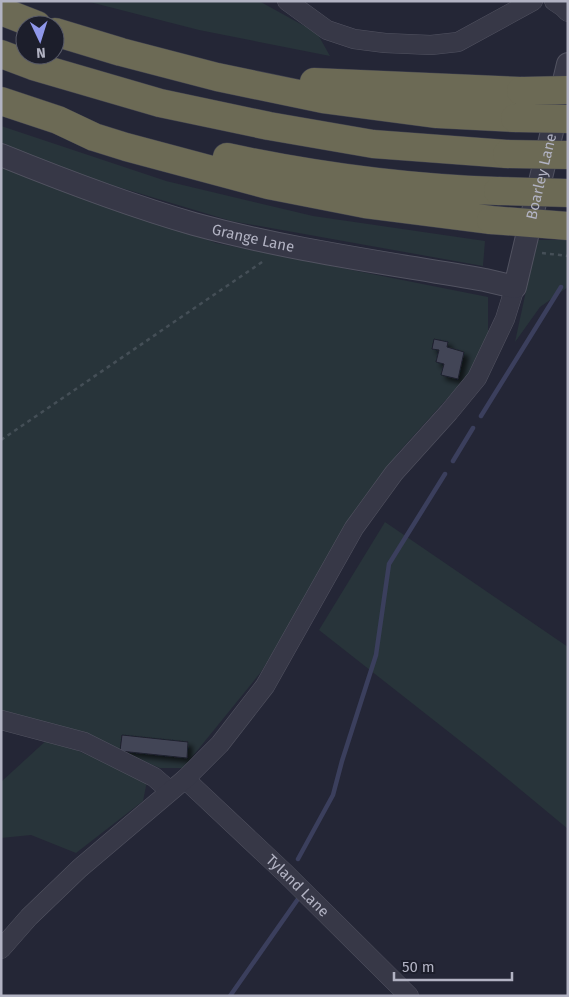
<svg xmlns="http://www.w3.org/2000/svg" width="569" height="997" viewBox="0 0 569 997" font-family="'Fira Sans',sans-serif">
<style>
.green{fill:#28343a}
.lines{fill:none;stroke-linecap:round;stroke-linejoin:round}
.stream{stroke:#3b3f5d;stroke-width:4.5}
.building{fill:#434557;stroke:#1e202d;filter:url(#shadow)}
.minor-casing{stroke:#525361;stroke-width:20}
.tertiary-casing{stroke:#525361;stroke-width:24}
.motorway-casing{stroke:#3f404e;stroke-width:29}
.path{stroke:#454f57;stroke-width:2.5;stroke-dasharray:4 4;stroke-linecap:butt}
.minor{stroke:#373847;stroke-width:19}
.tertiary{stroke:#373847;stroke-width:22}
.motorway{stroke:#6c6a55;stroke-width:28}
.motorway-bridge-casing{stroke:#3f404e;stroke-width:29;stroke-linecap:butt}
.motorway-bridge{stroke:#6c6a55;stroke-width:28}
.labels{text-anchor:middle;stroke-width:4;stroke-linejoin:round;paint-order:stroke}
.street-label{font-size:15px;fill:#b2b3c3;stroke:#1c1e2b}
</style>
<defs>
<filter id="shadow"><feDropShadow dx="4.5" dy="4.5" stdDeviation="2.5" flood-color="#0009"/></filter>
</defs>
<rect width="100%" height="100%" fill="#242636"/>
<path class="green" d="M 86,1 L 259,1 L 317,33 L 330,56 L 199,30 Z
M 1,126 L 166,181 L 313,216 L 485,241 L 483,266 L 231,221 L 52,167 L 1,142 Z
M 1,164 L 216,243 L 488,297 L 488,334 L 471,372 L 398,453 L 327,561 L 261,672 L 183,768 L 160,768 L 93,740 L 1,713 Z
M 537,240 L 568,240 L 568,287 L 540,307 L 515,342 Z
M 385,522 L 568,647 L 568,829 L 487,762 L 319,630 Z
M 49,738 L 147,781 L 143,801 L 76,853 L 31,835 L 1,838 L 1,782 Z"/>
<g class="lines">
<path class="stream" d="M 481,416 L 561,287
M 453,461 L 473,428
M 298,859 L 333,795 L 342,761 L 376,655 L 389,564 L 445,474
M 230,996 L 298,899"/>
</g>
<path class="building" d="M 434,339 L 448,342 L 447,347 L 464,352 L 458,379 L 441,375 L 444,364 L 436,362 L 439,350 L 432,349 Z
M 122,735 L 188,742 L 187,758 L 120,751 Z"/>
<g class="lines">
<defs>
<g id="minor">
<path d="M 287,1 L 327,30 L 354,39 L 385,43 L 431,45 L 458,42 L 533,1"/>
<path d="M 554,1 L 563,7 L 568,12"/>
<path d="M 1,720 L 84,742 L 154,777 L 169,790"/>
<path id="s1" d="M 185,779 L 285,873 L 409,996"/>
<path d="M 1,949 L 29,917 L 80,868 L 185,779 L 220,744 L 265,686 L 354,528 L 394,473 L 449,412 L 477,378 L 505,319 L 515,287"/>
</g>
<g id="tertiary">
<path id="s2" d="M 1,155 C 65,181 128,205 194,224 C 289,250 388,263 485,280 L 515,287 L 568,64"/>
</g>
<path id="motorway" d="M 1,11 L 37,25
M 55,32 L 121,52 L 217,77 L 323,99 L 437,114 L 515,118
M 1,54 L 33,66 L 160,103 L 269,126 L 373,144 L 507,154
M 314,82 L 521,91
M 1,101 L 58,120 L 94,137 L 126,147 L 268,185 L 365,204 L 491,220
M 227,157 C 316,176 408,188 498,191"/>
</defs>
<use href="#minor" class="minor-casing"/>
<use href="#tertiary" class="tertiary-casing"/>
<use href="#motorway" class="motorway-casing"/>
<path class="path" d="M 542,253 L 568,256
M 1,440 L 265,260"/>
<use href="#minor" class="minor"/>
<use href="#tertiary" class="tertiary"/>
<use href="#motorway" class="motorway"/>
<defs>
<path id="motorway-bridge" d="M 521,91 L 568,90
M 515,118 L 568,119
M 507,154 L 568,155
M 498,191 L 568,193
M 491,220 L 568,226"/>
</defs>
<use href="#motorway-bridge" class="motorway-bridge-casing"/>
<use href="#motorway-bridge" class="motorway-bridge"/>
</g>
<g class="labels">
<g class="street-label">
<text dy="5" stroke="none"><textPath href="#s2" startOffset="646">Boarley Lane</textPath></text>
<text dy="5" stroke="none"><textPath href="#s2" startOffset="266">Grange Lane</textPath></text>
<text dy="5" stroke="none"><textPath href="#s1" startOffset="155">Tyland Lane</textPath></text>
</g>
</g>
<rect width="569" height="997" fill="none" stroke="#b2b3c3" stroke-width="5"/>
<g transform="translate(40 40) rotate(176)"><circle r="24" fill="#1c1e2b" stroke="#585a68"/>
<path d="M0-4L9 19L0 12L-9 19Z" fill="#8f97ea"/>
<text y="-8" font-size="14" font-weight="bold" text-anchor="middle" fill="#b2b3c3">N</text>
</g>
<path d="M394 972v8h118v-8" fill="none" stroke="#b2b3c3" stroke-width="2.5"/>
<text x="402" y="972" font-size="15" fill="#b2b3c3" stroke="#1c1e2b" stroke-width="4" paint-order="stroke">50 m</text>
</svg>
